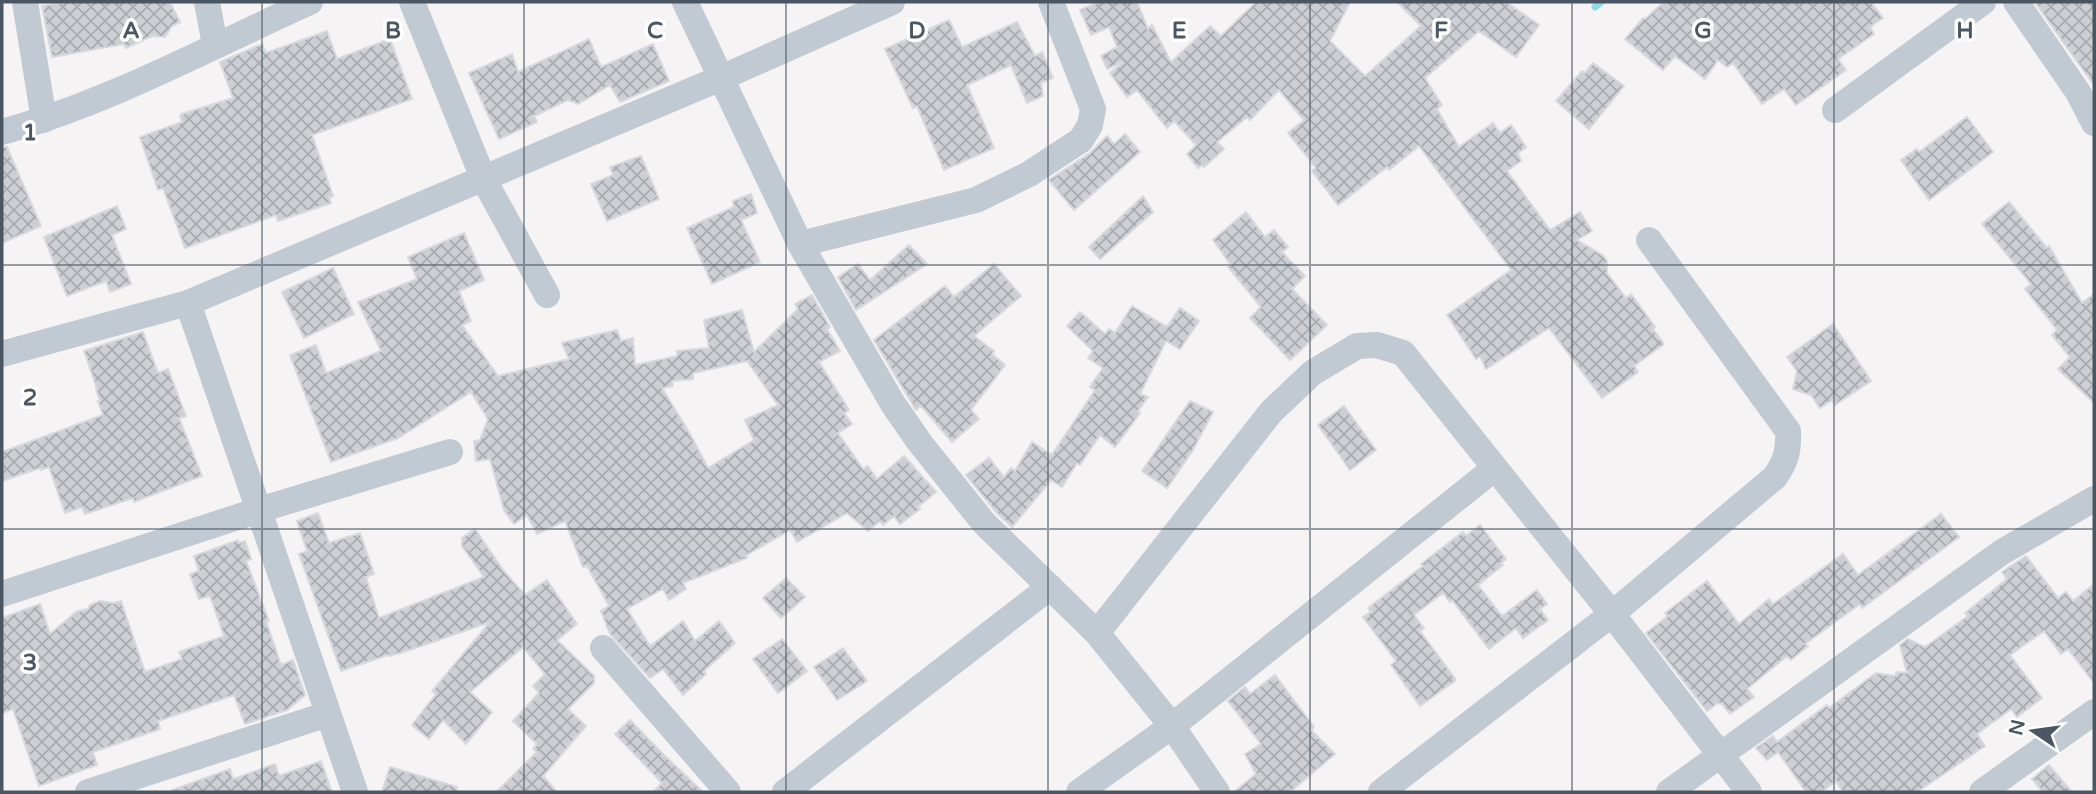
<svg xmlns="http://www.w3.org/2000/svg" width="2096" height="794" viewBox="0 0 2096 794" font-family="'Varela Round',sans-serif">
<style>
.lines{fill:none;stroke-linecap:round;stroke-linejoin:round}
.stream{stroke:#90daee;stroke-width:7}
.building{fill:url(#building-cross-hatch);stroke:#d7d9de;stroke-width:2;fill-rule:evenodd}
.street{stroke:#c1cad2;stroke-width:26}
.grid{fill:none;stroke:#4a5661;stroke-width:2;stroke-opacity:0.55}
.grid-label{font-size:23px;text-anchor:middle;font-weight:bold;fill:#4a5661;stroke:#fff;stroke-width:7;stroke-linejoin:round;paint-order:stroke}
</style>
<defs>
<pattern id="building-cross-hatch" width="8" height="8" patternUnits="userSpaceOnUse" patternTransform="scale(1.75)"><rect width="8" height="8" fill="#cdcfd5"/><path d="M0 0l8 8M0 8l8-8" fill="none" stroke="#a8abb0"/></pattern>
</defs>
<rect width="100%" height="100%" fill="#f5f3f3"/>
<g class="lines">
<path class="stream" d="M 1595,7 L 1601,2"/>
</g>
<path class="building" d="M 67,2 L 170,2 L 180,22 L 172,26 L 165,37 L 152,36 L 126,48 L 124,44 L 52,57 L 42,6 Z
M 1099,2 L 1137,2 L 1148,29 L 1152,25 L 1171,62 L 1210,26 L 1221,36 L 1256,2 L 1350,2 L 1330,41 L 1365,76 L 1421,26 L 1397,2 L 1506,2 L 1539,25 L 1516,57 L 1479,31 L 1425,78 L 1442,105 L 1437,109 L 1459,147 L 1493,123 L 1500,133 L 1511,125 L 1526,147 L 1518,153 L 1521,161 L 1507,171 L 1550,230 L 1580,212 L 1592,231 L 1577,240 L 1604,256 L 1607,261 L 1607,273 L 1626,298 L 1631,294 L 1655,327 L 1653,329 L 1664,344 L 1634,366 L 1638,372 L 1602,398 L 1549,328 L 1486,369 L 1480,356 L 1476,359 L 1447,315 L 1511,270 L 1419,146 L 1389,170 L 1387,167 L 1338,205 L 1312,171 L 1316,168 L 1288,133 L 1304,120 L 1279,90 L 1250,120 L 1247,117 L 1217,142 L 1224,149 L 1204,167 L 1202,165 L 1198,168 L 1187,154 L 1196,145 L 1174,121 L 1167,128 L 1137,90 L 1127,97 L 1110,73 L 1123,62 L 1107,69 L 1101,56 L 1117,47 L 1109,27 L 1091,35 L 1080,10 Z
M 1664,2 L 1871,2 L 1883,18 L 1870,27 L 1874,34 L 1838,59 L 1846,70 L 1796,105 L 1784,89 L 1762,104 L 1733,63 L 1727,67 L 1718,60 L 1705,79 L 1675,56 L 1663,70 L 1625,39 L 1643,18 L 1645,19 Z
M 2035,2 L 2094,2 L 2094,85 L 2063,42 Z
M 949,20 L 962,47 L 1017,22 L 1035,56 L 1042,52 L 1053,78 L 1041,83 L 1043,96 L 1027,103 L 1011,65 L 967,85 L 994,148 L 944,170 L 917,106 L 913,108 L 885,49 Z
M 327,31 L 337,59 L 390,39 L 412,99 L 312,135 L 333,196 L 329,197 L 331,203 L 278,221 L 276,215 L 185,248 L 163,188 L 158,190 L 140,137 L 182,122 L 180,116 L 182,114 L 233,98 L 220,62 L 262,44 L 266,53 Z
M 589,39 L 601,67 L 653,44 L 669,81 L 620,102 L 610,85 L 578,104 L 568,100 L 534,116 L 537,122 L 499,139 L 469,73 L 512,54 L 518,72 Z
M 1593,63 L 1624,86 L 1589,129 L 1556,101 L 1582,71 L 1585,73 Z
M 1967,117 L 1993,152 L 1929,200 L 1901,160 L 1917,149 L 1919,152 Z
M 1125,134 L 1140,152 L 1074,210 L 1049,180 L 1090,153 L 1107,136 L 1114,144 Z
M 2,147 L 7,147 L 41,226 L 2,243 Z
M 641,156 L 659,199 L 607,221 L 591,184 L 613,175 L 610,167 Z
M 751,194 L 757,213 L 741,220 L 760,262 L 712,284 L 687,228 L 734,207 L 733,201 Z
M 1143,196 L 1153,212 L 1100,259 L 1089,247 Z
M 2009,202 L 2047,248 L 2049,246 L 2082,303 L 2094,294 L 2094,403 L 2058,369 L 2070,357 L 2052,335 L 2057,330 L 2025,289 L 2031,284 L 1982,224 Z
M 117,206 L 126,229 L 112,235 L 131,284 L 110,292 L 106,281 L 67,296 L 44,237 Z
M 1246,212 L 1265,237 L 1274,230 L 1288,247 L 1282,252 L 1305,276 L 1292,289 L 1327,325 L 1290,360 L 1250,318 L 1261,307 L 1228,267 L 1231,265 L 1213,240 Z
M 464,233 L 484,280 L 459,291 L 471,321 L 462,325 L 498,376 L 569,359 L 562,343 L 617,330 L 621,341 L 633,338 L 635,365 L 677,356 L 677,351 L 709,348 L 704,320 L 742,310 L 754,352 L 798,309 L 795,304 L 812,295 L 830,327 L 827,329 L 840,351 L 819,362 L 849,410 L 844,413 L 852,424 L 838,433 L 863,469 L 868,466 L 877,479 L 904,456 L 936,492 L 918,507 L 920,509 L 900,524 L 894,516 L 883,525 L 880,521 L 868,531 L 847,513 L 797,542 L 790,530 L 745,556 L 747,558 L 683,583 L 686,589 L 669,600 L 663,589 L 627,609 L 650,646 L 683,621 L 695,641 L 719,621 L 735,643 L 704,671 L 706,674 L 683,695 L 663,669 L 650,678 L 610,634 L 601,611 L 609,606 L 587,566 L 583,567 L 565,521 L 537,534 L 527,515 L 514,524 L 504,510 L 490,459 L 476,461 L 474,441 L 480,440 L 488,419 L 471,392 L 398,438 L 331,462 L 290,355 L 316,345 L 326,373 L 381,351 L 358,302 L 417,279 L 408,257 ZM 747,361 L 778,405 L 745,420 L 754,440 L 708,468 L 690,434 L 662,388 L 673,386 L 672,381 L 693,379 L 693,373 Z
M 909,245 L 927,264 L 856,310 L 838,277 L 858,264 L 870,280 Z
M 994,264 L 1021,296 L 974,336 L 994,351 L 992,354 L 1005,365 L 971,410 L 979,419 L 952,442 L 921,406 L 916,410 L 874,340 L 945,286 L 954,297 Z
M 333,268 L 354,314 L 304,338 L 282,292 Z
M 1132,306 L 1167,327 L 1180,308 L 1199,321 L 1180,349 L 1166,341 L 1140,394 L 1148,397 L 1138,411 L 1140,413 L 1115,447 L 1100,435 L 1080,465 L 1077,463 L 1062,487 L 1051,480 L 1012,527 L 996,512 L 966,475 L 989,458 L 1004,477 L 1011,468 L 1015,471 L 1032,442 L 1052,455 L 1095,390 L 1090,387 L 1103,368 L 1088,358 L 1093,351 L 1067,326 L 1080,312 L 1105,334 L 1109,329 L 1115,333 Z
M 1833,324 L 1871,381 L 1835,405 L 1832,400 L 1820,408 L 1811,395 L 1793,389 L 1797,371 L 1787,357 Z
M 143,332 L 158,373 L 168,369 L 186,416 L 179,418 L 202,476 L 134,502 L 133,498 L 85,514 L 82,507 L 65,513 L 49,467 L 41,470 L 40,468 L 2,481 L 2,452 L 103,415 L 98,401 L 100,401 L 96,389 L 97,389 L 84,351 Z
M 1190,401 L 1213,412 L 1193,450 L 1167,488 L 1142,471 Z
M 1344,406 L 1376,450 L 1350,470 L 1318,425 Z
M 318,513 L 329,543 L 360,533 L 374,574 L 366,577 L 379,618 L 484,577 L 462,546 L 462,538 L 475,529 L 503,570 L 525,595 L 547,580 L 577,624 L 557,640 L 594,676 L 594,683 L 568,709 L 586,726 L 543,776 L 557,792 L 496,792 L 537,752 L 533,749 L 537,744 L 513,721 L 539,693 L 533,686 L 545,674 L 523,647 L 470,692 L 492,712 L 466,744 L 443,720 L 429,739 L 412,725 L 436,694 L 432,691 L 490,622 L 404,652 L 389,656 L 388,655 L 341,671 L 299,554 L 307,551 L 297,521 Z
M 1941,514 L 1959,537 L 1862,608 L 1860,604 L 1805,644 L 1808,646 L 1791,660 L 1787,656 L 1747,689 L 1754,697 L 1730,714 L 1722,704 L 1718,703 L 1707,711 L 1646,633 L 1668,616 L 1665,613 L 1707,581 L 1739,624 L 1769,599 L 1773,604 L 1843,554 L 1858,575 Z
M 1480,525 L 1506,559 L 1501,563 L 1503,565 L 1478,585 L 1502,616 L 1537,590 L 1547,604 L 1540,609 L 1548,620 L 1523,638 L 1516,628 L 1489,649 L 1452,600 L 1450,602 L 1443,593 L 1414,615 L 1424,628 L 1420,631 L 1456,680 L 1420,706 L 1391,665 L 1396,661 L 1363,617 L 1371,612 L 1368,608 L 1423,566 L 1421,564 L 1463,532 L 1466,536 Z
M 238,540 L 239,543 L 245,541 L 251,559 L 246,561 L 269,621 L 266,621 L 281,665 L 293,660 L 305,695 L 287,710 L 245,724 L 234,695 L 158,721 L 160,729 L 93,752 L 97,765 L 39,786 L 13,709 L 2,713 L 2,618 L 40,604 L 50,634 L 76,612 L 88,609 L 90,605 L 100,601 L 114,603 L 121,601 L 145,672 L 182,659 L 179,652 L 224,636 L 210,596 L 199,599 L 190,574 L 199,571 L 194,556 Z
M 2026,556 L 2058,598 L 2066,592 L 2073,601 L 2094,584 L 2094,683 L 2068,649 L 2061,654 L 2044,631 L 2010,655 L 2042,698 L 2017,717 L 2011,709 L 1977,734 L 1985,746 L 1917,792 L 1843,792 L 1836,781 L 1821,792 L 1806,792 L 1778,752 L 1767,760 L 1756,748 L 1773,736 L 1777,742 L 1827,705 L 1829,708 L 1876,673 L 1896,676 L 1896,672 L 1907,673 L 1900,645 L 1908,639 L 1925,647 L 1968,616 L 1965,613 L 2007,579 L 2002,572 Z
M 786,578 L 805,597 L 781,618 L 763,598 Z
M 782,639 L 807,671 L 778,693 L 753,659 Z
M 843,648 L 867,681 L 837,700 L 814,667 Z
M 1275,675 L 1314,727 L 1311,730 L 1335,754 L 1290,792 L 1234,792 L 1256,774 L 1245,754 L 1261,744 L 1228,701 L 1245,687 L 1250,694 Z
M 630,720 L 664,755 L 703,792 L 653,792 L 662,783 L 615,734 Z
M 321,761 L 332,792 L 173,792 L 172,790 L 230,769 L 233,779 L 275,764 L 279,776 Z
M 2049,765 L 2072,792 L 2043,792 L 2032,779 Z
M 390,767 L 457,787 L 456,792 L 382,792 Z"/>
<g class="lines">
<path class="street" d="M 25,2 L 44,120
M 207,2 L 215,45
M 412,2 L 483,178 L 547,295
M 685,2 L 800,244 L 893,404 L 920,443 L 984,523 L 1097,633 L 1172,726 L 1217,792
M 2016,2 L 2078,92 L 2094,123
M 1835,110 L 1983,2
M 2,132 C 108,103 210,47 310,2
M 800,244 L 976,200 L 1029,174 L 1081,140 L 1090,125 L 1093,109 L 1051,2
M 188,303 L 355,792
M 2,354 L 188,303 L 721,78 L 892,2
M 2,594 L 259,510 L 450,452
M 1097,633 L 1271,412 L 1312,373 L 1357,346 L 1377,345 L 1403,353 L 1612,614 L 1749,792
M 603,648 L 728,792
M 88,792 L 328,714
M 785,792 L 1050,587
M 1079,792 L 1172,726 L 1495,468
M 1381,792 L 1612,614 L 1775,477 C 1786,461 1789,450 1788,431 L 1649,240
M 1669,792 L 2002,552 L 2094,499
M 1982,792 L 2094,712"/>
</g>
<path class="grid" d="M 262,2 L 262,792M 524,2 L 524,792M 786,2 L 786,792M 1048,2 L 1048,792M 1310,2 L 1310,792M 1572,2 L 1572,792M 1834,2 L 1834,792M 2,265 L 2094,265M 2,529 L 2094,529"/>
<g class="grid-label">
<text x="131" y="38">A</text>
<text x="393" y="38">B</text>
<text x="655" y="38">C</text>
<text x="917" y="38">D</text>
<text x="1179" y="38">E</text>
<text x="1441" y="38">F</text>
<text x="1703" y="38">G</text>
<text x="1965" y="38">H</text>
<text x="30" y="140">1</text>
<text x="30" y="405">2</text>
<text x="30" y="670">3</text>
</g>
<rect width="2096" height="794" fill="none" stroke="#4a5661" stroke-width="7"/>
<g transform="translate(2033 731) rotate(283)" stroke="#ffffff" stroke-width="5" paint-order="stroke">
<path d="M0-5L12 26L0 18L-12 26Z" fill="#4a5661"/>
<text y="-10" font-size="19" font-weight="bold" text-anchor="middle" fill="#4a5661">N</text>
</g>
</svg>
